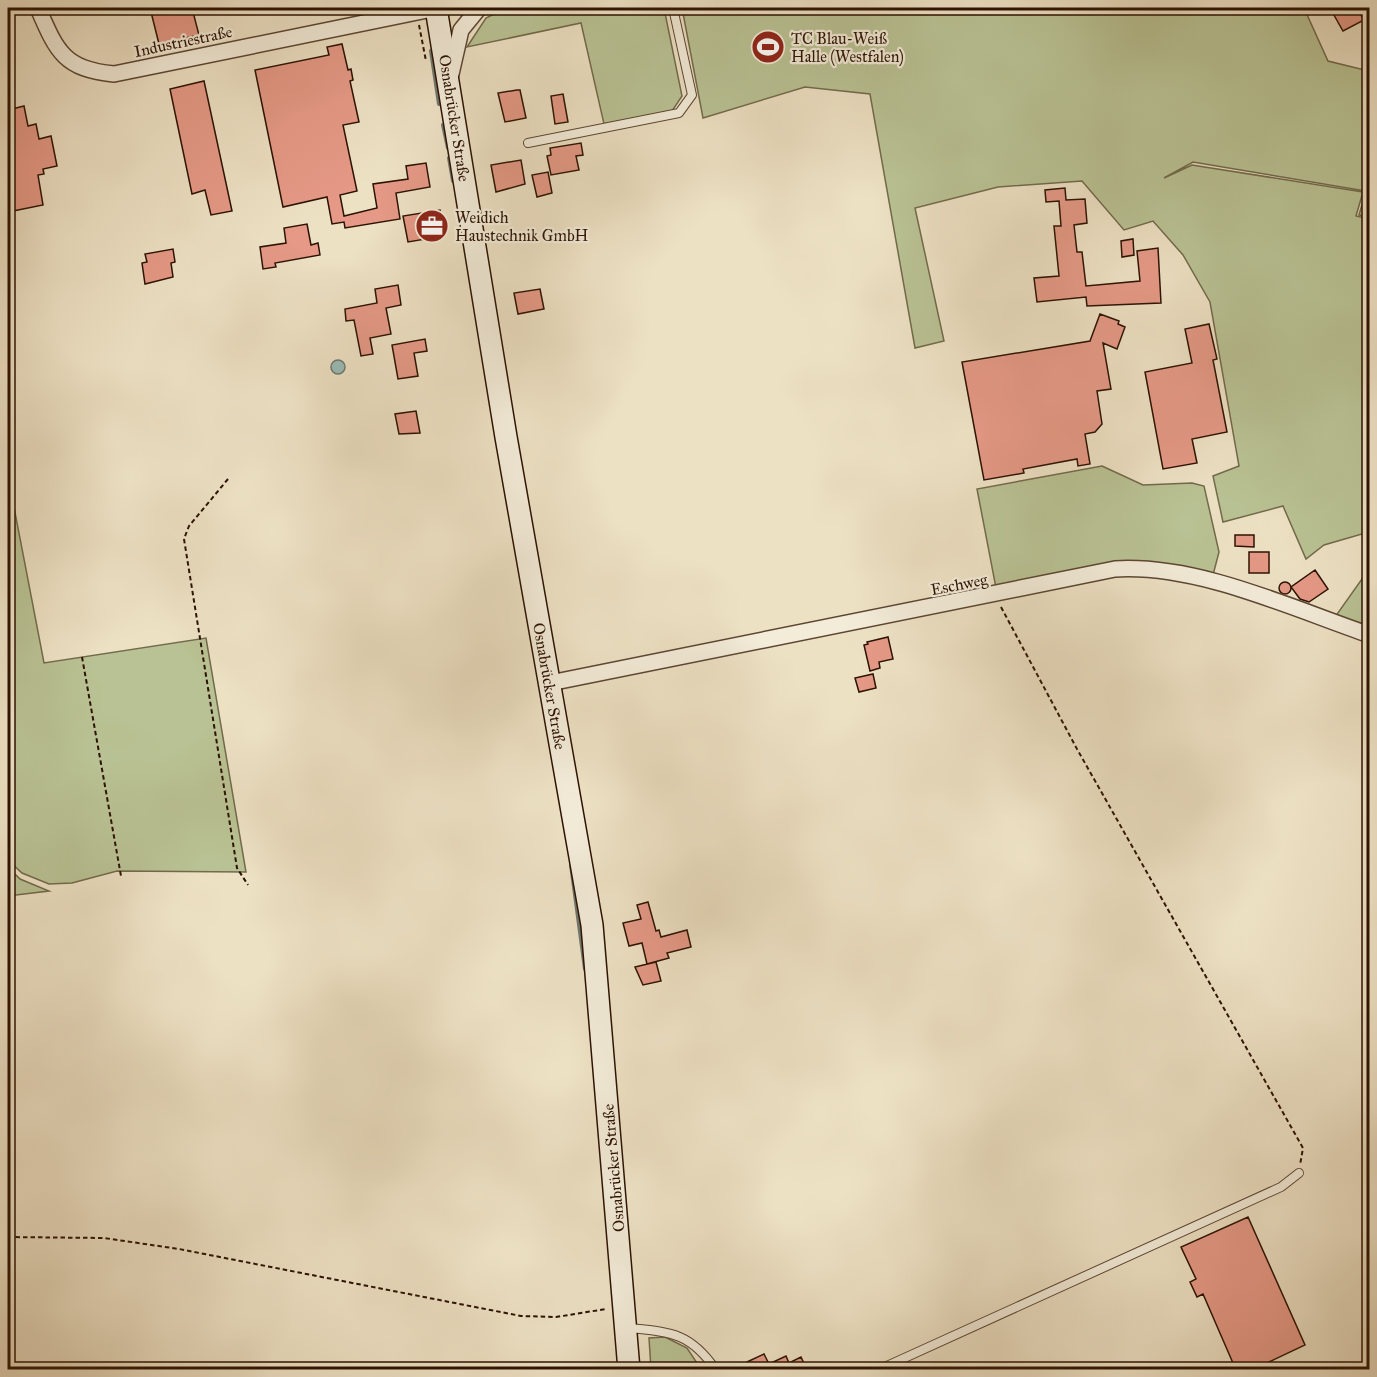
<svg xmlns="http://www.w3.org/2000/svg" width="1377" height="1377" viewBox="0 0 1377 1377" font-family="'IM FELL Great Primer',serif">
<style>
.green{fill:#b9c294;stroke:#726a4b;stroke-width:1.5}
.water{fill:#9abcb9;stroke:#6e7870;stroke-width:1.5}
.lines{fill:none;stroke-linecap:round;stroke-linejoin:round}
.stream{stroke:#6e7870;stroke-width:4}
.building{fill:#e59986;stroke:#2c1202;stroke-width:1.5}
.service-casing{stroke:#5c4632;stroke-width:10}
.minor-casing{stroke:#5c4632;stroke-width:18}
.secondary-casing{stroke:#2c1202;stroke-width:24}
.path{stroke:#2c1202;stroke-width:2;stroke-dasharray:4.5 3;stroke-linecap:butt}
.service{stroke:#f3ecd9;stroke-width:8}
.minor{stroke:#f3ecd9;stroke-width:15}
.secondary{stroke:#f3ecd9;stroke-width:21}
.labels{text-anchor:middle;stroke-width:4.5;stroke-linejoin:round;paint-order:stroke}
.poi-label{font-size:16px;fill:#2c1202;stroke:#f3ecd9;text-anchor:start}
.street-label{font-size:16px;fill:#2c1202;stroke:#f3ecd9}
</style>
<rect width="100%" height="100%" fill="#ede1c4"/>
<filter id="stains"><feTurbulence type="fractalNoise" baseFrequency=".00333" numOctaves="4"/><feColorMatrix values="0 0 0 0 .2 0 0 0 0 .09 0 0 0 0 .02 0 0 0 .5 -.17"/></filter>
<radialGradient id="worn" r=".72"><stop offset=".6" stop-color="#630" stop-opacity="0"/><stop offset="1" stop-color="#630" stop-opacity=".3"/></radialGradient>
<path class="green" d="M 506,8 L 664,8 L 682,96 L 672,111 L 604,124 L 581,23 L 467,47 L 486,18 Z
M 682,8 L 1304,8 L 1328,61 L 1369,71 L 1369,217 L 1359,215 L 1366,191 L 1193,162 L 1164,178 L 1192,165 L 1363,192 L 1356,216 L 1370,219 L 1369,532 L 1324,545 L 1306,559 L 1283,506 L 1223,522 L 1213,476 L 1239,466 L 1210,302 L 1183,255 L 1153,221 L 1124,230 L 1082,181 L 998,187 L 915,208 L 944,341 L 915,348 L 870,94 L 805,87 L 703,118 Z
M 1102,466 L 1143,485 L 1192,483 L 1204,486 L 1219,552 L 1213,575 L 1177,567 L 996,588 L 977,489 Z
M 8,476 L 44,663 L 206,638 L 246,872 L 117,871 L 72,883 L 49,884 L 22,873 L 8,860 Z
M 1369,569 L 1369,628 L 1335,617 Z
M 8,867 L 20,879 L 49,891 L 8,896 Z
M 665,1337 L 687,1348 L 701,1369 L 651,1369 L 649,1338 Z"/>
<path class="water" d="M331 367a7 7 0 1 1 14 0a7 7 0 1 1-14 0Z"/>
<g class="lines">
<path class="stream" d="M 431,51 L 439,104
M 443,125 L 448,148
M 449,158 L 453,181
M 571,865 L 585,969"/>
</g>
<path class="building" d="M 150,8 L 192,8 L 199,35 L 159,44 Z
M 1330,8 L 1357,8 L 1364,20 L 1343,31 Z
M 342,44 L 348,70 L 351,69 L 353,80 L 350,81 L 359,122 L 343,125 L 357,191 L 340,195 L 344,216 L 377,208 L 373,184 L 408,179 L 406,166 L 426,163 L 430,187 L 396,193 L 400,219 L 345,228 L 344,222 L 332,224 L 327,197 L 283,207 L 255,70 L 329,55 L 327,47 Z
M 204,81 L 232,211 L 211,215 L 205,190 L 192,194 L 170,89 Z
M 517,90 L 520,90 L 526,118 L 505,122 L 498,93 Z
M 563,94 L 568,122 L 555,124 L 551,96 Z
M 24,106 L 28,126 L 36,124 L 39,139 L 51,136 L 57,166 L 43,169 L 44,174 L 38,175 L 43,205 L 8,212 L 8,110 Z
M 581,143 L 583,155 L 576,156 L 579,170 L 551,175 L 547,156 L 551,155 L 550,148 Z
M 521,160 L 525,184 L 496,192 L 491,165 Z
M 548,172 L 552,193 L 537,197 L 532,175 Z
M 1065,188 L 1066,200 L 1085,199 L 1087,223 L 1074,225 L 1077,252 L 1082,252 L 1086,286 L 1140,281 L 1137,251 L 1158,248 L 1161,303 L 1087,306 L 1086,297 L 1037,302 L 1034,278 L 1059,276 L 1054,226 L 1061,226 L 1059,201 L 1046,202 L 1045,190 Z
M 440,210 L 444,236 L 408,242 L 403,216 Z
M 307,224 L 311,245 L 318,243 L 320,255 L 275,263 L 276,267 L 263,269 L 260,247 L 286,243 L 284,228 Z
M 1133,239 L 1134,255 L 1122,257 L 1121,241 Z
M 173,249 L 175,262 L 171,263 L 173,277 L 145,284 L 142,263 L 147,262 L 145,254 Z
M 398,285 L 401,305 L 386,308 L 391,334 L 370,338 L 373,354 L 361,356 L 354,320 L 346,321 L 345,309 L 377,303 L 375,289 Z
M 540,289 L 544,309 L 518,314 L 514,293 Z
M 1100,314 L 1119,321 L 1118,324 L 1125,327 L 1117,349 L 1103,343 L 1111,389 L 1097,391 L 1102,424 L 1095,432 L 1085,434 L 1090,464 L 1078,466 L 1077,459 L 1023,469 L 1024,473 L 984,480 L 962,362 L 1090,341 Z
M 1209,324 L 1217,359 L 1213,360 L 1227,432 L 1192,439 L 1197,463 L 1163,469 L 1145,372 L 1192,363 L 1185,329 Z
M 425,339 L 427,351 L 414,353 L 418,376 L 398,379 L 392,345 Z
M 416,411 L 420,433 L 399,434 L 395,414 Z
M 1235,535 L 1254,535 L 1254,547 L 1235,546 Z
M 1249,552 L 1269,552 L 1269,573 L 1249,573 Z
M 1315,570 L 1328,589 L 1309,602 L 1300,599 L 1291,587 Z
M1279 588a6 6 0 1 1 12 0a6 6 0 1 1-12 0Z
M 888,637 L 893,659 L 879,662 L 880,668 L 870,671 L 864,645 L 868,644 L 867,642 Z
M 873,674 L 876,688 L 859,692 L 855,678 Z
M 648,902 L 656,931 L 659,930 L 661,937 L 687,930 L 691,947 L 667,953 L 669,958 L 647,964 L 642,943 L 629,946 L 623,923 L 641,919 L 637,905 Z
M 656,962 L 661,981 L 643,985 L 635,967 Z
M 1248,1217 L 1305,1345 L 1252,1370 L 1236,1370 L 1203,1294 L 1197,1297 L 1190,1282 L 1196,1279 L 1181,1247 Z
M 764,1354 L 769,1364 L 786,1356 L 789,1363 L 801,1357 L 807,1370 L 750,1370 L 747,1362 Z"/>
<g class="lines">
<defs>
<path id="service" d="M 528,143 L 679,113 L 692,95 L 673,8
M 628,1328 C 670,1332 690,1332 716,1370
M 878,1370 L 1281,1187 L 1299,1173"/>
<path id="minor" d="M 38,8 C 57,52 64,69 114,74 L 437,8
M 451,74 L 461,30 L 479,8
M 550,683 L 1115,569 C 1198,564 1291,608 1370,635"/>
<path id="secondary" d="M 436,8 L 506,437 L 592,925 L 629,1370"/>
</defs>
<use href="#service" class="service-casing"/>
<use href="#minor" class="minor-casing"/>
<use href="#secondary" class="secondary-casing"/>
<path class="path" d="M 419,25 L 426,61
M 228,479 L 189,526 L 184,539 L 237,868 L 248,885
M 1001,607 L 1077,749 L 1303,1148 L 1300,1165
M 82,657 L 121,876
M 8,1237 L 104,1238 L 179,1249 L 521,1316 L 556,1317 L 606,1309"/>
<use href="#service" class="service"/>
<use href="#minor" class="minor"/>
<use href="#secondary" class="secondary"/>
</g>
<defs>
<symbol id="stadium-disc" viewBox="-11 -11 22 22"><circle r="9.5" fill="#8f2418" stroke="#f3ecd9"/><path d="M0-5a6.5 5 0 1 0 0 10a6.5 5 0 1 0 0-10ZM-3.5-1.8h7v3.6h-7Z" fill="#fff"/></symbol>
<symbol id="office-disc" viewBox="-11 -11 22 22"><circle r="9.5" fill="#8f2418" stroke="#f3ecd9"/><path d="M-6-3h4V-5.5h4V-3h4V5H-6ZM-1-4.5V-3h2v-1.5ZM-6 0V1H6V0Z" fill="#fff"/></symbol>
</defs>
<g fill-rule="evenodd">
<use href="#stadium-disc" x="749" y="28" width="38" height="38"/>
<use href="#office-disc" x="413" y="207" width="38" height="38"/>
</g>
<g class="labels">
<g class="poi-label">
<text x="791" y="44">TC Blau-Weiß<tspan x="791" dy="18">Halle (Westfalen)</tspan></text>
<text x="455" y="223">Weidich<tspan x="455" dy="18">Haustechnik GmbH</tspan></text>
</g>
<g class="street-label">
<text transform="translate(183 41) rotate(-12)" y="6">Industriestraße</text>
<text transform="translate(455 118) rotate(81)" y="6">Osnabrücker Straße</text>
<text transform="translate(959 584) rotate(-11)" y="6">Eschweg</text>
<text transform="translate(550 686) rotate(80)" y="6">Osnabrücker Straße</text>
<text transform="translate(613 1168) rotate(-95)" y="6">Osnabrücker Straße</text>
</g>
</g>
<rect width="1377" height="1377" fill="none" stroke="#ede1c4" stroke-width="30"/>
<rect x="9" y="9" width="1359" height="1359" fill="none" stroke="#2c1202" stroke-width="3"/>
<rect x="15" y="15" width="1347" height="1347" fill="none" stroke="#2c1202" stroke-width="1.5"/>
<rect width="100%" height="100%" filter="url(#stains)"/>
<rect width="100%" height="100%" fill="url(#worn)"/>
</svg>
